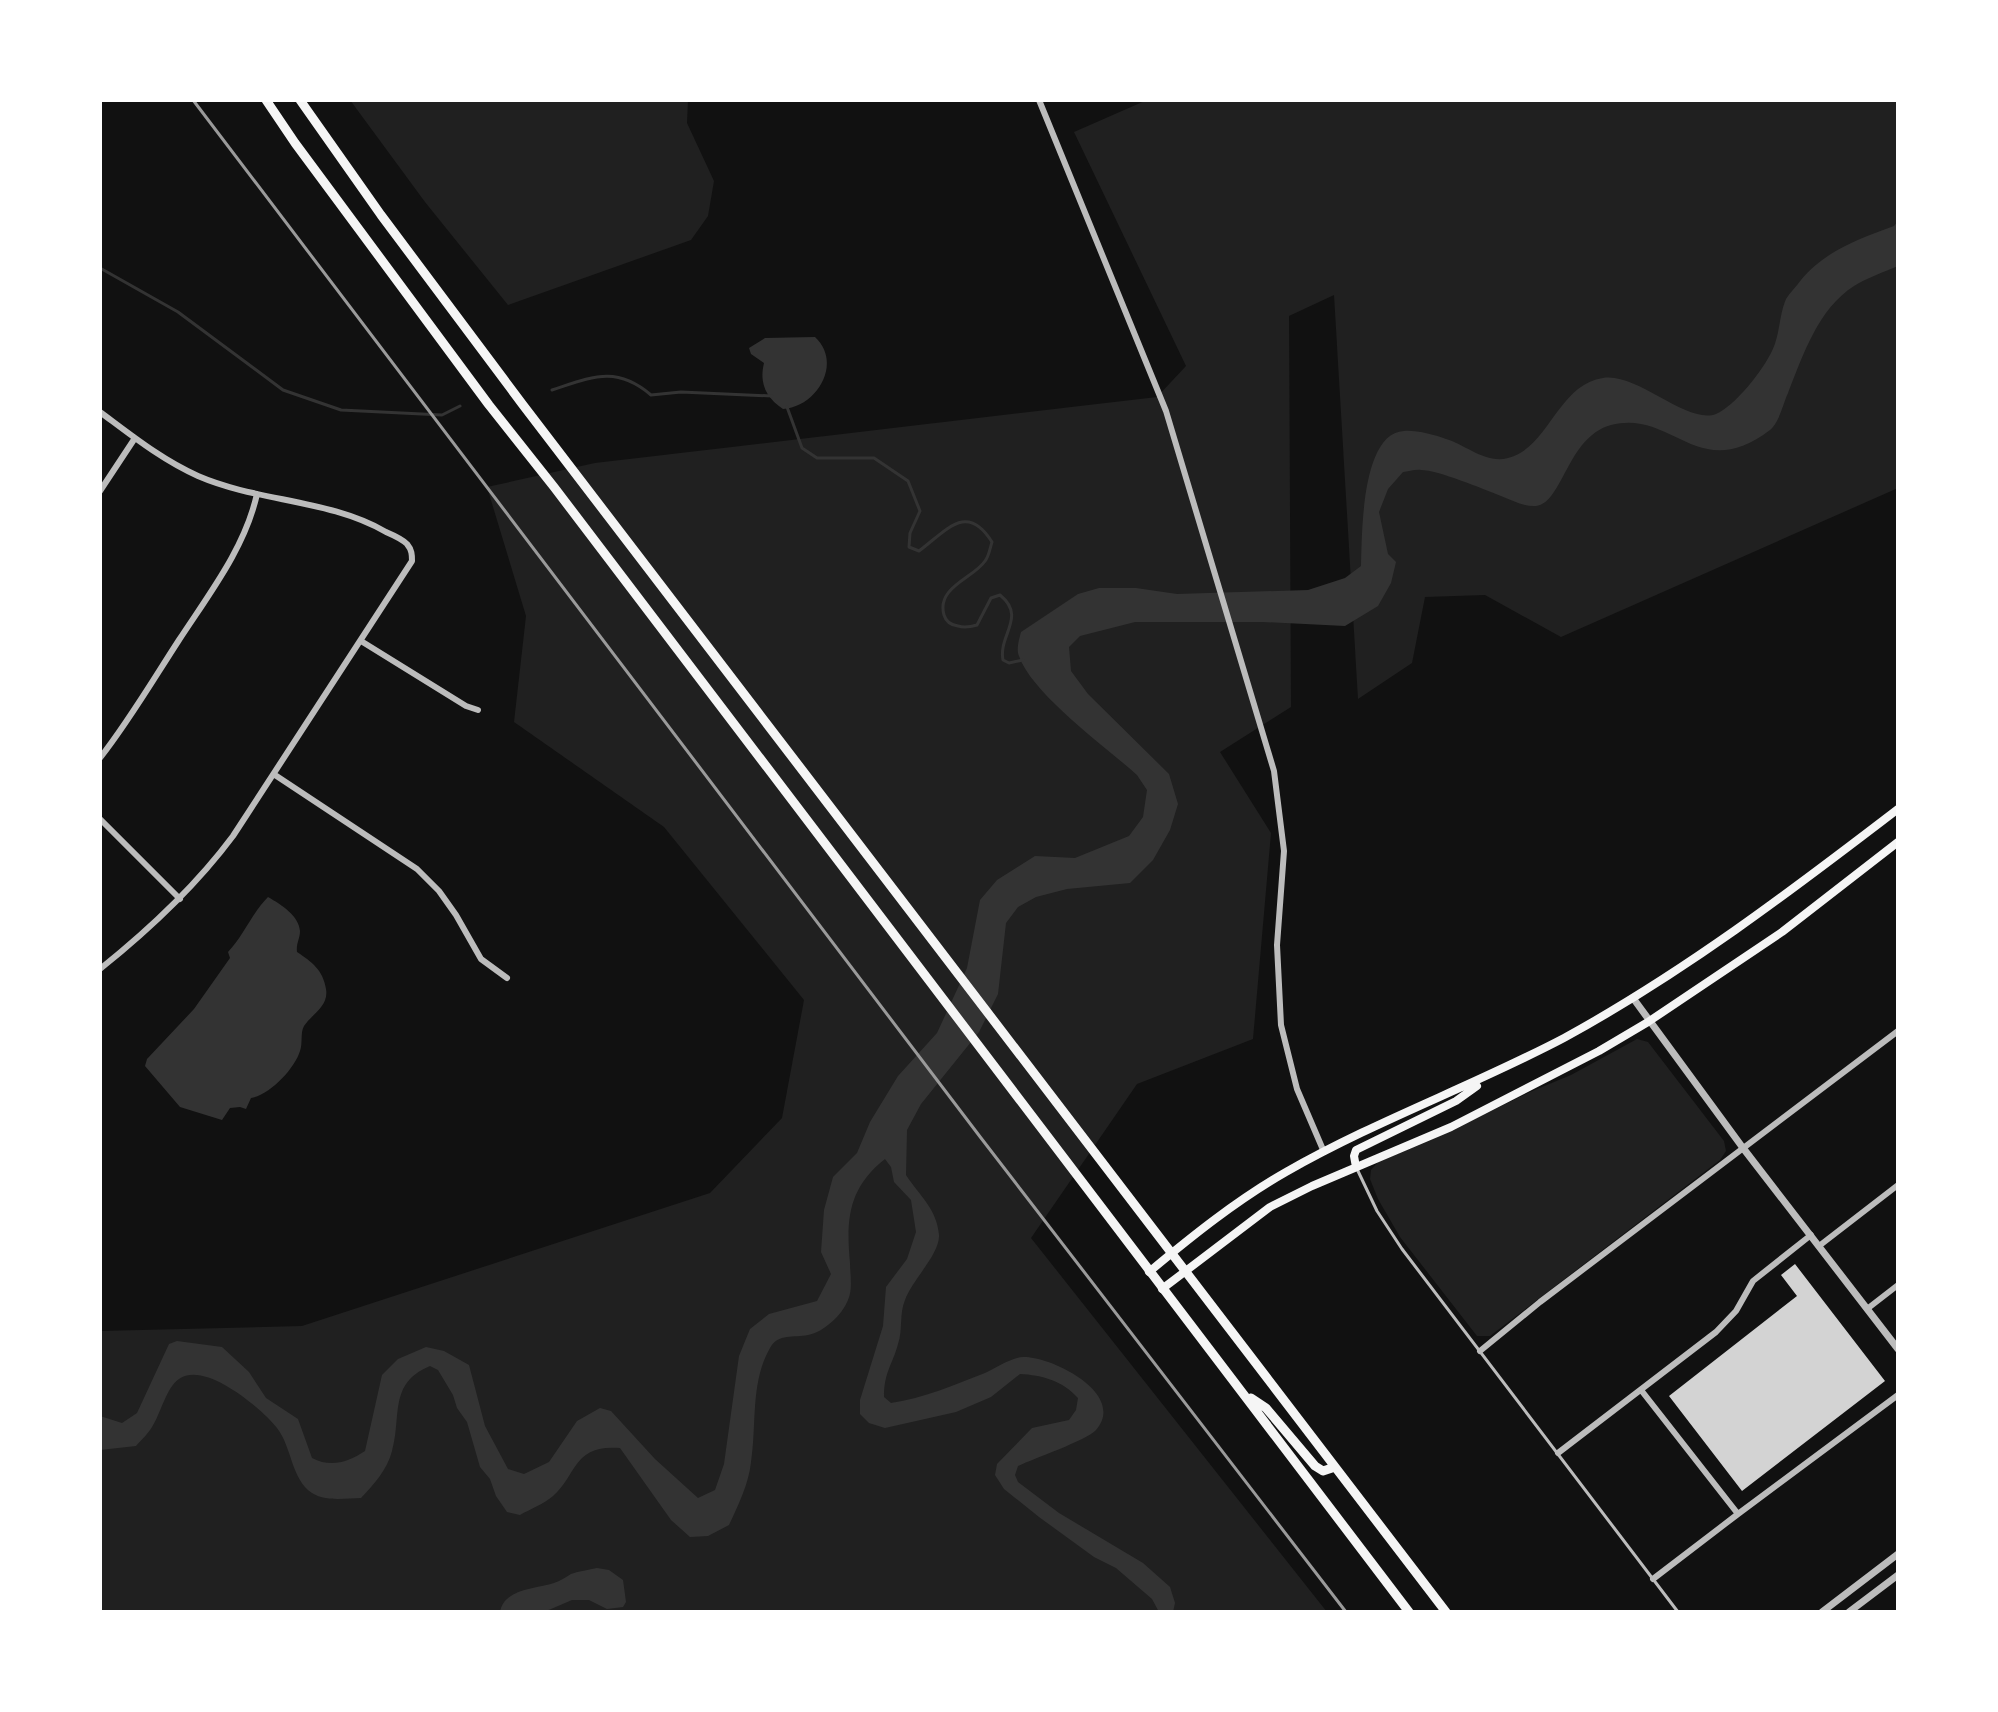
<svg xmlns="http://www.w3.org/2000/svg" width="1998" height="1712" viewBox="0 0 1998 1712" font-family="Roboto,sans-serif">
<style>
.green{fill:#202020}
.water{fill:#333}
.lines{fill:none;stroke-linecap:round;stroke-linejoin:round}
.stream{stroke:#333;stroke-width:3}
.building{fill:#d3d3d3}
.service{stroke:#bcbcbc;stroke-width:3}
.minor{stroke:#bcbcbc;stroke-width:6}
.tertiary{stroke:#bcbcbc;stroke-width:7}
.secondary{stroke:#f5f5f5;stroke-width:8}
.primary{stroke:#f5f5f5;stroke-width:9}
.rail{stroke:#9a9a9a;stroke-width:3}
</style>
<rect width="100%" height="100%" fill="#111"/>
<path class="green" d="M 350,100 L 688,100 L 687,123 L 714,181 L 708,216 L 691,240 L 508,305 L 425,202 Z
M 1147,100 L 1898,100 L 1898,488 L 1561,637 L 1485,595 L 1425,597 L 1412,663 L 1358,699 L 1334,295 L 1289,316 L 1291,707 L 1220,752 L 1271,833 L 1253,1039 L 1137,1084 L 1031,1238 L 1327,1612 L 100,1612 L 100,1331 L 302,1326 L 710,1193 L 782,1118 L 804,1000 L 664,827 L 514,722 L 526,616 L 487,487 L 595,463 L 1157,397 L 1186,366 L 1074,132 Z
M 1637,1039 L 1648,1042 L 1724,1141 L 1726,1151 L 1720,1160 L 1490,1336 L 1477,1336 L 1400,1237 L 1378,1199 L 1370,1179 L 1371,1170 L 1378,1162 L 1429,1141 L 1530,1092 L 1571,1075 Z"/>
<path class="water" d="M 1898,221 L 1898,266 C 1884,272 1867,278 1854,286 C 1818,309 1803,355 1788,393 C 1783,404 1779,423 1770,430 C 1698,485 1673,409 1611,425 C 1567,437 1563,503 1536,506 C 1524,507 1512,500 1501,496 C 1483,489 1438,470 1421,470 C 1415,469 1408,472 1403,472 L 1388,489 L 1379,512 L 1388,554 L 1396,562 L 1391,583 L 1378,606 L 1345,626 L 1263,622 L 1135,622 L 1080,636 L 1069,647 L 1071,671 L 1088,694 L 1169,774 L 1178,804 L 1170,830 L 1153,860 L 1130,883 L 1067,889 L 1036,897 L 1018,907 L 1006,923 L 998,994 L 979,1032 L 921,1104 L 907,1130 L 906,1175 C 919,1195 937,1209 939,1235 C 940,1254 912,1280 905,1300 C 899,1314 903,1330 898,1344 C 892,1366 884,1372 884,1397 L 891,1403 C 924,1398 954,1385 985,1373 C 996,1368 1012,1357 1024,1357 C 1053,1357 1127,1394 1096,1430 C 1085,1441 1035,1458 1018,1466 L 1015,1475 L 1018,1482 L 1059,1513 L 1143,1563 L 1170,1587 L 1175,1603 L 1173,1612 L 1159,1612 L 1152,1599 L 1116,1568 L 1094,1557 L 1039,1517 L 1004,1489 L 995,1475 L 997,1464 L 1032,1428 L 1069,1420 L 1076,1410 L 1078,1398 C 1063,1381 1042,1375 1020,1374 L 991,1397 L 956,1412 L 885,1428 L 869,1423 L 860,1414 L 860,1400 L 883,1326 L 886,1287 L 907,1259 L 916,1232 L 911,1200 L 894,1182 L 891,1167 L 885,1159 C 848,1188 846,1220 850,1263 C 850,1275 853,1289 848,1300 C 842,1315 824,1332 808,1335 C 794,1338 778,1333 770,1348 C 750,1383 757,1424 751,1462 C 749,1483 738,1506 729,1525 L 708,1536 L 690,1537 L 671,1520 L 620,1448 C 573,1444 577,1475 553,1496 C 544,1504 530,1509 520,1515 L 507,1512 L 496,1496 L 490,1479 L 480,1467 L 467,1422 L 457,1408 L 453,1395 L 438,1370 L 430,1366 C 388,1383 402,1417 392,1451 C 387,1470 374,1484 361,1498 C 346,1498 326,1502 312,1493 C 291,1479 292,1447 277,1428 C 262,1409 205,1360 179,1379 C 166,1388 161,1413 152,1427 C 148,1434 141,1440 136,1446 L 100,1450 L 100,1416 L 122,1423 L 137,1413 L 169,1344 L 177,1341 L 222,1347 L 249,1372 L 266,1398 L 298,1419 L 312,1458 C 331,1468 348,1462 365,1451 L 382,1375 L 398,1359 L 426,1347 L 444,1351 L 469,1365 L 485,1426 L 508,1469 L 524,1474 L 549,1462 L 577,1421 L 600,1408 L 611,1411 L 655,1459 L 698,1498 L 715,1490 L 724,1464 L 739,1356 L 750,1329 L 769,1314 L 817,1301 L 831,1274 L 821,1252 L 824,1210 L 833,1177 L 857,1153 L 870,1122 L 898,1076 L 937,1033 L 967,968 L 980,900 L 997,880 L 1035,856 L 1075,858 L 1129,836 L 1143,817 L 1147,790 L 1137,775 C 1106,747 1032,694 1019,656 C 1016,649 1019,640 1021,632 L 1078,594 L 1099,588 L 1136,588 L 1177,594 L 1308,590 L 1345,578 L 1361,566 C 1362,535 1361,433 1404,431 C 1416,430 1435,435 1446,439 C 1466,445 1486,464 1508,458 C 1549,448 1557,385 1603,378 C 1637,372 1687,425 1716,414 C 1735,406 1763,370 1772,351 C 1780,335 1779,315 1786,299 C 1790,292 1797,286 1801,280 C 1826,250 1859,239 1894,226 Z
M 815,337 C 843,363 817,407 783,409 C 766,398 759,383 764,363 L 751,354 L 749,348 L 765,338 Z
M 268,897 C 282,905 299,916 300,931 C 300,939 296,943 297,952 C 312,962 323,970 326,989 C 329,1006 312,1014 304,1026 C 300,1033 303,1043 300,1051 C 295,1068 270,1095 251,1098 L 246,1109 L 240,1107 L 230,1108 L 222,1120 L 180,1107 L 145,1066 L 147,1059 L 194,1009 L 230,958 L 228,952 C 244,935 252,913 268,897 Z
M 597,1568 L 609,1570 L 623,1580 L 626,1602 L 623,1607 L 607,1609 L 589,1600 L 572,1600 L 544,1612 L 500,1612 C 504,1588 537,1589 554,1583 C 560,1581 566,1577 571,1574 C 579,1571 589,1570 597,1568 Z"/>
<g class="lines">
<path class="stream" d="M 100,268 L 178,312 L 283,390 L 341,410 L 442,415 L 460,406
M 552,390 C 592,377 616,365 651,395 L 681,392 L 772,396
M 787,407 L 802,448 L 817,458 L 874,458 L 908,481 L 920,511 L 910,533 L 909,547 L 919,551 C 947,530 967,502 992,542 C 990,548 989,556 985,561 C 974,578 936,587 944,615 C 946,622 951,625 958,626 C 965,628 970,627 977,625 L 991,598 L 1000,595 C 1027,617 998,635 1003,660 L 1009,663 L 1023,660"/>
</g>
<path class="building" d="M 1795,1264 L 1885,1381 L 1742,1491 L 1669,1396 L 1797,1296 L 1781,1275 Z"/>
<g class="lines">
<path class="service" d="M 1357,1169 L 1377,1211 L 1402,1249 L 1678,1612"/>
<path class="minor" d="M 1039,100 L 1166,411 L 1274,771 L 1284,851 L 1277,945 L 1281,1025 L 1297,1089 L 1324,1152
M 100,412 C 131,435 162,460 198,476 C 258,502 329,499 386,532 C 393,535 402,539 407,544 C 412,550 412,555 412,561 L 233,836 C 195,887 150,929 100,969
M 100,491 L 135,438
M 361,641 L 466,706 L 478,710
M 100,758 C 129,721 153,680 179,640 C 209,594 245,548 257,494
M 275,775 L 417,869 L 439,891 L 456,915 L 481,959 L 507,978
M 100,819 L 180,899
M 1819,1246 L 1898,1185
M 1867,1309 L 1898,1285
M 1480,1351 L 1540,1302 L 1898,1031
M 1641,1390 L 1738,1514 L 1653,1579
M 1558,1453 L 1716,1332 L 1736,1311 L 1753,1281 L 1811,1235
M 1738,1514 L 1898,1395"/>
<path class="tertiary" d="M 1633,998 L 1743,1148 L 1898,1349
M 1822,1612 L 1898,1554
M 1849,1612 L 1898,1575"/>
<path class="secondary" d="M 1356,1167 L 1354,1156 L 1356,1150 L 1456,1101 L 1477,1086
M 1149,1272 C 1192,1236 1237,1200 1286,1172 C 1375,1121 1473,1086 1564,1038 C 1683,973 1791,891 1898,809
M 1162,1289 L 1270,1207 L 1312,1186 L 1451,1127 L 1599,1051 L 1648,1022 L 1782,932 L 1898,842"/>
<path class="primary" d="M 266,100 L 295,143 L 489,405 L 554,487 L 1409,1612
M 300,100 L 381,215 L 523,405 L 1446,1612
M 1251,1398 L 1266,1408 L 1315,1466 L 1323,1471 L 1335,1467"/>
<path class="rail" d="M 193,100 L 981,1138 L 1346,1612"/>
</g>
<rect width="1998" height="1712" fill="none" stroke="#ffffff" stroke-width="204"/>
</svg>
